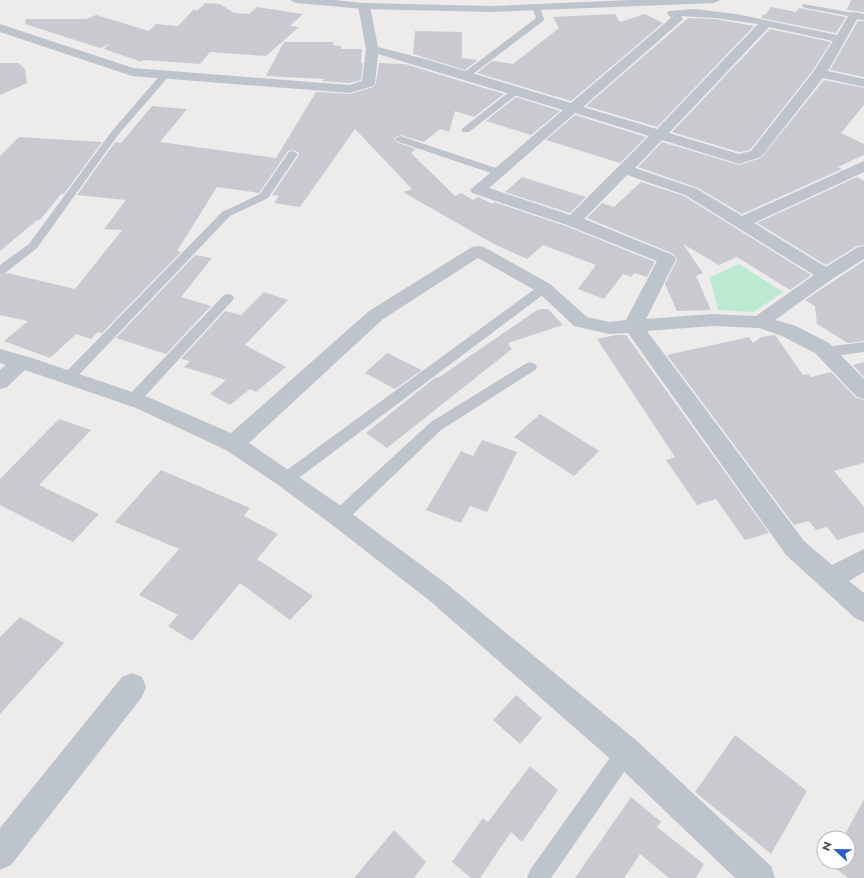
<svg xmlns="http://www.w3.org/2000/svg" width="864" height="878" viewBox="0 0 864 878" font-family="Jost,sans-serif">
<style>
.green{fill:#bce9d2}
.building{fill:#c8cad0}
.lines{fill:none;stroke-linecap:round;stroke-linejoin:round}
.service{fill:#bdc4cc;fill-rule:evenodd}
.minor{fill:#bdc4cc;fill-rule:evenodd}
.tertiary{fill:#bdc4cc;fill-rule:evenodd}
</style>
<rect width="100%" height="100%" fill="#eeebeb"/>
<path class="green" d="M 739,264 L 783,292 L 754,312 L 718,310 L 710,277 Z"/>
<path class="building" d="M 851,0 L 864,0 L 864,12 L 847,10 Z
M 205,3 L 220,4 L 234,13 L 249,14 L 257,7 L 303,14 L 290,26 L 299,27 L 266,56 L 210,52 L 200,64 L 143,60 L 142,62 L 104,49 L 109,44 L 100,48 L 25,24 L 26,19 L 86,19 L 96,15 L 149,31 L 156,24 L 178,26 L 193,10 L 198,10 Z
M 771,7 L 796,12 L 799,8 L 846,17 L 836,33 L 761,18 L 763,15 L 765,15 Z
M 615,14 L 620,22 L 645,14 L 663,23 L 571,101 L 477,73 L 492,61 L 513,64 L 559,28 L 553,17 Z
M 688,18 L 715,19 L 754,26 L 657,127 L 586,106 Z
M 858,21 L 864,21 L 864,77 L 830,70 Z
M 770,29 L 831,42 L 813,70 L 750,150 L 739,152 L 672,132 Z
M 415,31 L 462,32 L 462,58 L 478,60 L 465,70 L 413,54 Z
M 284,42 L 334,42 L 333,45 L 341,46 L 341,49 L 362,49 L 361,63 L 363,63 L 361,80 L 349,83 L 322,81 L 324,79 L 266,76 Z
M 0,63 L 18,63 L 25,69 L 27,83 L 0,95 Z
M 379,63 L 405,64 L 504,94 L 474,117 L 455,111 L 449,132 L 440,129 L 424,142 L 400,135 L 394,139 L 396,142 L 416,149 L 411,153 L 455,196 L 461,193 L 473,200 L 478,197 L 493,204 L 494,202 L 566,226 L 655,262 L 647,277 L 634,273 L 631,277 L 623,274 L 604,299 L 578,289 L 596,265 L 543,245 L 527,259 L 492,243 L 403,192 L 412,189 L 355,129 L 300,207 L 274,203 L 279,196 L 272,195 L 299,155 L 299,153 L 294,150 L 288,151 L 259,193 L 217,187 L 177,251 L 181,252 L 102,333 L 98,332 L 91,339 L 76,334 L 50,358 L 4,341 L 28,321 L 0,315 L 0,276 L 7,273 L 75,289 L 122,230 L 104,229 L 126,200 L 77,195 L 115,142 L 121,143 L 152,106 L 187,109 L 160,142 L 276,158 L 316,92 L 350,94 L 373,87 L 376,83 Z
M 824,80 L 864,88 L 864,105 L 841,133 L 864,144 L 864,155 L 838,167 L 842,169 L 742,214 L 698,188 L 638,167 L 662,142 L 739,165 L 761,158 Z
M 516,97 L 560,111 L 531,135 L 486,121 Z
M 575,115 L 646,137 L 620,163 L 546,140 Z
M 19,137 L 102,142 L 64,194 L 61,194 L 40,220 L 37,220 L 0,251 L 0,156 Z
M 522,177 L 586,197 L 570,213 L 505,192 Z
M 857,177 L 864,181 L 864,245 L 857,246 L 826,265 L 757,223 Z
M 641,182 L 684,196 L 811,275 L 790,290 L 737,257 L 719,265 L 683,244 L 703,273 L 696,276 L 711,310 L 677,311 L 665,284 L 677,260 L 674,254 L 587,218 L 602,203 L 614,207 Z
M 195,255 L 212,258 L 181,297 L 211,306 L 166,354 L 116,338 Z
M 864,261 L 864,341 L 848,343 L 817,324 L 815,306 L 805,300 Z
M 264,292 L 288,300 L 245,345 L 286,367 L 256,392 L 250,389 L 230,405 L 210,394 L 226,380 L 184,367 L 190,361 L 181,359 L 225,311 L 241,315 Z
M 542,309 L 548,309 L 563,325 L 508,343 L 512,349 L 387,448 L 366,433 L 436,377 L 438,378 L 537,310 Z
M 616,335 L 626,335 L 769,533 L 745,540 L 716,499 L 697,505 L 666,460 L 675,457 L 597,339 Z
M 775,335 L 803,375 L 808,374 L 811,377 L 831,372 L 856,398 L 864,400 L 864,463 L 834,471 L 864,507 L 864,532 L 837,540 L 827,527 L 816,530 L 809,521 L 794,525 L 667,355 L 749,337 L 753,343 L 761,337 Z
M 387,353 L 422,370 L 395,389 L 365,373 Z
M 864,362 L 864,377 L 853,365 Z
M 540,414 L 599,451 L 574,476 L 514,437 Z
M 59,419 L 91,430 L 39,485 L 99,514 L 73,542 L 0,505 L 0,479 Z
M 482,440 L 517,452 L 487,512 L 470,506 L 461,523 L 426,510 L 461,451 L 473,456 Z
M 161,470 L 250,508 L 244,516 L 278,534 L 257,559 L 313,596 L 290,620 L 240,583 L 192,641 L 168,626 L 178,615 L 139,595 L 179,549 L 115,522 Z
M 20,617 L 64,643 L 0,714 L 0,637 Z
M 516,695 L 542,718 L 520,744 L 493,720 Z
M 735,735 L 807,791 L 771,854 L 695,792 Z
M 530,766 L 558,790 L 522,842 L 511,832 L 480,878 L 471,878 L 452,862 L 483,818 L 488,822 Z
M 631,797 L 661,822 L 657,827 L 704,864 L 696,878 L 669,878 L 640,854 L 624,878 L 575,878 Z
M 864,799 L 864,878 L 848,878 L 829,863 L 848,862 L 848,838 L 843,838 Z
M 394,830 L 426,862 L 414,878 L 354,878 Z"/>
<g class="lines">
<path class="service" d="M 803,4 L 854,13 L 858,15 L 854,17 L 806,8 L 802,6 Z
M 533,5 L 536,5 L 540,7 L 544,19 L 543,21 L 468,78 L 462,78 L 461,76 L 462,74 L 536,18 L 532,7 Z
M 166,71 L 169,72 L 170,74 L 169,76 L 118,135 L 37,248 L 4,274 L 0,275 L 0,265 L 29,244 L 112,131 L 163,72 Z
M 516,88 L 521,91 L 519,93 L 469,132 L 463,132 L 461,130 L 463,128 L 513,89 Z
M 400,136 L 502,170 L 503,172 L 498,175 L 494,174 L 396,141 L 395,139 Z
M 293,151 L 298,154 L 268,198 L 230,216 L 73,381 L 68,383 L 63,381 L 61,378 L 63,375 L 222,212 L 260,194 L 289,152 Z
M 544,284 L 548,285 L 550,288 L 548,291 L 292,483 L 286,485 L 280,483 L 278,479 L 280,475 L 540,285 Z
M 228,294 L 232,295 L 234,298 L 232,301 L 138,404 L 133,405 L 128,404 L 126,400 L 128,396 L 224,295 Z
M 864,342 L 864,352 L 825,357 L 820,355 L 818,352 L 820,349 L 825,347 Z
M 530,362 L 535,364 L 537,367 L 535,370 L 441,430 L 345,522 L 339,524 L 333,522 L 331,517 L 333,512 L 431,422 L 525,364 Z
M 626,742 L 633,745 L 636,752 L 633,759 L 551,878 L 527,878 L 530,870 L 619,745 Z"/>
<path class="minor" d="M 364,3 L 370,6 L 378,47 L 425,59 L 571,103 L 671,18 L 667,13 L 669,11 L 694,9 L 736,14 L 837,35 L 850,13 L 854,12 L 864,14 L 864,20 L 857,19 L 828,71 L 864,79 L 864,87 L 823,78 L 761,157 L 739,164 L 662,140 L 635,168 L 697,189 L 742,216 L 864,161 L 864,172 L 754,223 L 826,267 L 858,247 L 864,246 L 864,259 L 832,279 L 775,320 L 796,326 L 829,343 L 864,379 L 864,399 L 857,397 L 815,353 L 782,336 L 759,328 L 712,326 L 647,331 L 804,541 L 832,565 L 864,549 L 864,572 L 849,581 L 864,593 L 864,622 L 855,618 L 786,555 L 628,333 L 609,334 L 574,326 L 538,292 L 478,258 L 383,319 L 249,443 L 347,510 L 448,585 L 637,741 L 771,866 L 775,878 L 735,878 L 615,763 L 430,601 L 331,524 L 278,485 L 226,450 L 136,408 L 25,370 L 7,387 L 0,389 L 0,370 L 6,365 L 0,363 L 0,349 L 29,357 L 150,398 L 231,433 L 369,311 L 472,247 L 478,246 L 484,247 L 550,284 L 587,317 L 609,322 L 626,320 L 657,261 L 567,225 L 472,193 L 470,190 L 563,110 L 378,54 L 375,83 L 373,86 L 350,93 L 132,76 L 0,32 L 0,24 L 133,68 L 349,85 L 362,81 L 366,49 L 358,6 ZM 681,16 L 715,18 L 758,24 L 657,129 L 583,107 L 681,21 L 683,19 ZM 769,27 L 833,41 L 814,71 L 751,151 L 739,154 L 669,133 ZM 575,113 L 649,136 L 570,215 L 489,188 ZM 627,175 L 685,195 L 814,275 L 756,316 L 712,314 L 646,319 L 676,259 L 673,255 L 584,219 Z
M 132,673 L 142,677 L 146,687 L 142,697 L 11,865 L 0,870 L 0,828 L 122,677 Z"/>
<path class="tertiary" d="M 290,0 L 334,0 L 364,3 L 492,6 L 631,0 L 720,0 L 714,3 L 492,12 L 364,9 L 296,3 Z"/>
</g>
<g transform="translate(836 850) rotate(292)"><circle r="19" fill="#ffffff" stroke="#b5b7bb"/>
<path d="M0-3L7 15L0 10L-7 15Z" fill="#295dca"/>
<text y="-6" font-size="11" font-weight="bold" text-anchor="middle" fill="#454c56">N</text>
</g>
</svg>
